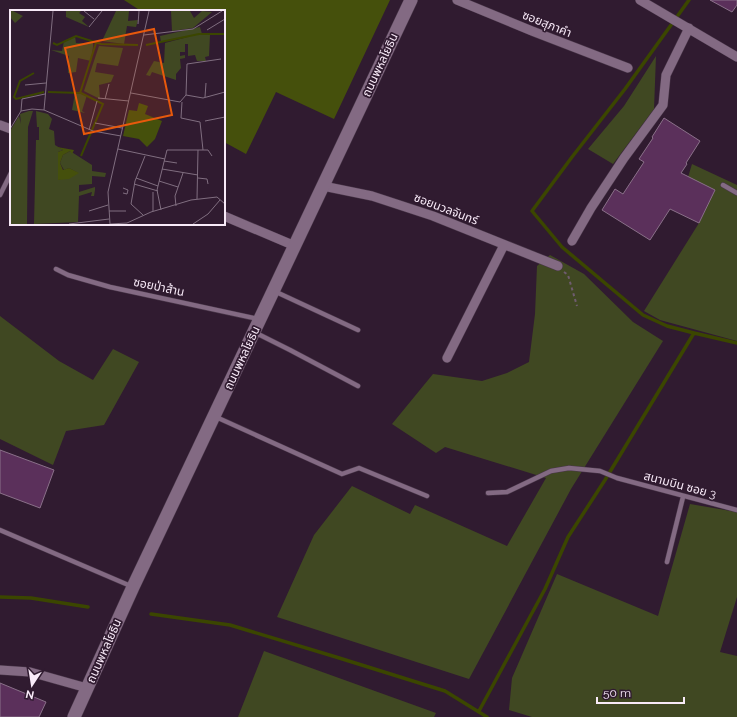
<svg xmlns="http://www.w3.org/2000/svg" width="737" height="717" viewBox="0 0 737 717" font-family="Raleway,'Noto Sans Thai',sans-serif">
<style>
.green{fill:#404822}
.forest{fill:#45500c}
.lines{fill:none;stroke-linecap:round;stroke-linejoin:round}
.stream{stroke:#3b4600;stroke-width:3.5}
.building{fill:#5b305b;stroke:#8a7089}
.lane-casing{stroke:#493749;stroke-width:5.5}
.street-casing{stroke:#493749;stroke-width:10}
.secondary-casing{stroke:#493749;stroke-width:14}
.path{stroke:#6f5c6f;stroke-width:2;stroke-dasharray:3 3;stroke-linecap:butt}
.lane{stroke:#836a83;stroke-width:4.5}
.street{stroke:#836a83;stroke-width:9}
.secondary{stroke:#836a83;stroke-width:13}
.labels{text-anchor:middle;stroke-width:3.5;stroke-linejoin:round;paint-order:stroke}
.street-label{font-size:12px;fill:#f8eaf8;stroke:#301b30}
.inset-river{fill:none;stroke:#3b4600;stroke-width:2}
.inset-road{fill:none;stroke:#806e80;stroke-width:1}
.view{fill:#e8590c;fill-opacity:0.15;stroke:#e8590c;stroke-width:2}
.inset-edge{fill:none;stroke:#f8eaf8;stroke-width:2}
</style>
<rect width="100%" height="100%" fill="#301b30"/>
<path class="green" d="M 656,56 L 654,109 L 613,164 L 588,149 L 624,106 Z
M 692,164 L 737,185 L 737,341 L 660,320 L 644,311 L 699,223 L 715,190 L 688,177 Z
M 550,255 L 584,274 L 633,322 L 663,341 L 571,489 L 469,679 L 277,617 L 314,535 L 352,486 L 410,514 L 415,505 L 507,546 L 546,478 L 445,447 L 436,453 L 392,424 L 433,374 L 482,381 L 507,373 L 529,362 L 535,314 L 537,266 Z
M 0,316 L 59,361 L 93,380 L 113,349 L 139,362 L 104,425 L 66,431 L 53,465 L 0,439 Z
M 690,504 L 737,512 L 737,597 L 720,652 L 737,656 L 737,717 L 532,717 L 509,710 L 512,678 L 557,574 L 658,616 Z
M 264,651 L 436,713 L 434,717 L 238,717 Z"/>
<path class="forest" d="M 124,0 L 390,0 L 334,119 L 276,92 L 246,154 L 224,142 L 224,11 L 141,11 Z"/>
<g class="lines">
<path class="stream" d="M 689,0 L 625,89 L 572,157 L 532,211 L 562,247 L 643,315 L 667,326 L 694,333
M 0,597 L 31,598 L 88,607
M 151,614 L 230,625 L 336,657 L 445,691 L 487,717
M 479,711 L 545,589 L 568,537 L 605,480 L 694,333 L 737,343"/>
</g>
<path class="building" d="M 710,0 L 737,0 L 737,5 L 732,12 Z
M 664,118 L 700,141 L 686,163 L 687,164 L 681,173 L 715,190 L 699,223 L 670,209 L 650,240 L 602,210 L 615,189 L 623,194 L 644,162 L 639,159 L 653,138 L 652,137 Z
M 0,450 L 54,470 L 40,508 L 0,493 Z
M 0,683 L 46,702 L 39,717 L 0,717 Z"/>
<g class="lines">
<defs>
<path id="lane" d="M 723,185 L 737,193
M 0,195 L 11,173
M 56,269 L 68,275 L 110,287 L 258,319
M 274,291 L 358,330
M 256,333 L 290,350 L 358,386
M 216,417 L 342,474 L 359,468 L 427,496
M 488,493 L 507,492 L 551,471 L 569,468 L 600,471 L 617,478 L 737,510
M 0,530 L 133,587
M 667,562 L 683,497"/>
<path id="street" d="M 457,0 L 532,31 L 628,68
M 640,0 L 737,57
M 0,125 L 11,129
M 323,186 L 372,196 L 433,216 L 558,266
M 224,216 L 295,246
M 572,241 L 591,208 L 624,158 L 663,105 L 666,75 L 689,28
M 447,358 L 504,245
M 0,670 L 30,672 L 87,688"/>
<path id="secondary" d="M 74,717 L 133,587 L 411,0"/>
</defs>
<use href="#lane" class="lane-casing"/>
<use href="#street" class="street-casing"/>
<use href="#secondary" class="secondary-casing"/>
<path class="path" d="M 564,272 L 568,275 L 577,306"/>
<use href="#lane" class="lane"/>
<use href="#street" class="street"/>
<use href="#secondary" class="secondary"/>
</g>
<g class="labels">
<g class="street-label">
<text transform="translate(547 24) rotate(22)" y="4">ซอยสุภาคำ</text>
<text transform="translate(380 65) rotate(-65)" y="4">ถนนพหลโยธิน</text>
<text transform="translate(446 209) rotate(21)" y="4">ซอยนวลจันทร์</text>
<text transform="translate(159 287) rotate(12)" y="4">ซอยป่าส้าน</text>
<text transform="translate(242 358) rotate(-65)" y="4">ถนนพหลโยธิน</text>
<text transform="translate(680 485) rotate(15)" y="4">สนามบิน ซอย 3</text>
<text transform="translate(104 651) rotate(-66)" y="4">ถนนพหลโยธิน</text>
</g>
</g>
<g transform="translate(10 10)">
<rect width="215" height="215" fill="#301b30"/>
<path d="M 0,1 L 3,1 L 13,6 L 5,13 L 0,7 ZM 56,1 L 71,1 L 69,3 L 75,7 L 72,11 L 79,17 L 56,7 ZM 106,1 L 119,1 L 118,11 L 128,10 L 126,17 L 117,16 L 114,34 L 92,31 ZM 161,1 L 180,1 L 184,8 L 192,1 L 202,2 L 183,18 L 162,21 ZM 190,17 L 192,24 L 151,32 L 150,26 ZM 189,24 L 200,25 L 199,46 L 195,47 L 196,51 L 187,51 L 185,45 L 178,46 L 178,34 L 175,34 L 175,42 L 170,42 L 170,46 L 175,45 L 175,48 L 170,49 L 171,58 L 166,64 L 166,70 L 142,62 L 140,66 L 136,65 L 144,51 L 154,53 L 155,33 ZM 65,26 L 66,33 L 83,33 L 83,37 L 81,51 L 68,48 L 66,62 L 58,63 L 59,46 L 41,40 L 52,41 L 54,31 ZM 89,36 L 113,38 L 108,56 L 87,53 L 85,62 L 104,65 L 101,72 L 89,75 L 90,89 L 74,81 ZM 65,83 L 77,85 L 72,101 L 75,103 L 62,100 ZM 19,101 L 23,101 L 18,117 L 17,214 L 0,214 L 0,121 L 9,106 L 11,114 L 10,104 ZM 26,101 L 38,104 L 42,109 L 39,119 L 44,121 L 45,135 L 53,140 L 48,142 L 48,170 L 68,163 L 59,158 L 54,160 L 50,153 L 53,145 L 60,141 L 82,155 L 82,161 L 96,163 L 95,167 L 82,166 L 82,174 L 69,175 L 69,182 L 85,177 L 85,180 L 84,186 L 81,186 L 82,182 L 69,186 L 68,212 L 24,214 L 26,130 L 29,130 L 29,117 L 27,117 Z" fill="#404822"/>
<path d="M 129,93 L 138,96 L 135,104 L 152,111 L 145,129 L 137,137 L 129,129 L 113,126 L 119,100 L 127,101 ZM 47,137 L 64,140 L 62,144 L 60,141 L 53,145 L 50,153 L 53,160 L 59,158 L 69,163 L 59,169 L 48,170 L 48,142 L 53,140 Z" fill="#45500c"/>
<path class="inset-river" d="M 43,33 L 47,35 L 66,26 L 91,34 L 128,35M 136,35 L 189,24 L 215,24M 24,63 L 10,71 L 4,87 L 6,89 L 34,82M 38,82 L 70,83 L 86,33M 71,83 L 93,94 L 71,146"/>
<path class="inset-road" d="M 74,1 L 84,9M 128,14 L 129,1M 79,17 L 92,1M 197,20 L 215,9M 134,25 L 183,19 L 212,1M 15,75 L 36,73M 121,83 L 170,92 L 176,85 L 193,88 L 215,82M 176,85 L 177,54 L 211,49M 195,87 L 196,73M 88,88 L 119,91M 95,89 L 99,74M 172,92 L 171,108 L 190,112 L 193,140M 34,100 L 43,1M 11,101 L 12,89 L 35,84M 195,111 L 215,107M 85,113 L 112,118M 0,119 L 11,101 L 22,99 L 34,100 L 83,121 L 111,126M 79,120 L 87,91M 108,139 L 155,149M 154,151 L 167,153M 152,159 L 188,165M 126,168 L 148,176M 188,168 L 197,169 L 198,174M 149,171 L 168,177M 124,174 L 148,181M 143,182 L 143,201M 113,183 L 117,184 L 118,180 L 113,178M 187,189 L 188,140M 166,196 L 165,186 L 173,163M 151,200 L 147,180 L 157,140 L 198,140 L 202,146M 79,201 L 98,195M 99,201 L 116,201M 133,205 L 121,194 L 125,171 L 135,146M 59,214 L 99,209M 100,214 L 117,213 L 141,202 L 181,190 L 207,187 L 215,194M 100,214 L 98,182 L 139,1M 183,214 L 198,204 L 210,190"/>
<path class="view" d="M 144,19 L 162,105 L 74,124 L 55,38 Z"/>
<rect width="215" height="215" class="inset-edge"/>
</g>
<g transform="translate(32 685) rotate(192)" stroke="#301b30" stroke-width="3" paint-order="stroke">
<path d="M0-3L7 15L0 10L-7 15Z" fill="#f8eaf8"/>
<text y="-6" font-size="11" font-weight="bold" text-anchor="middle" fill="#f8eaf8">N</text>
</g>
<path d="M597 697v6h87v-6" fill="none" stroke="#f8eaf8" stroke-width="2"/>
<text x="603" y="697" font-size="12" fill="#f8eaf8" stroke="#301b30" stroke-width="3" paint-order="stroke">50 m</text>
</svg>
